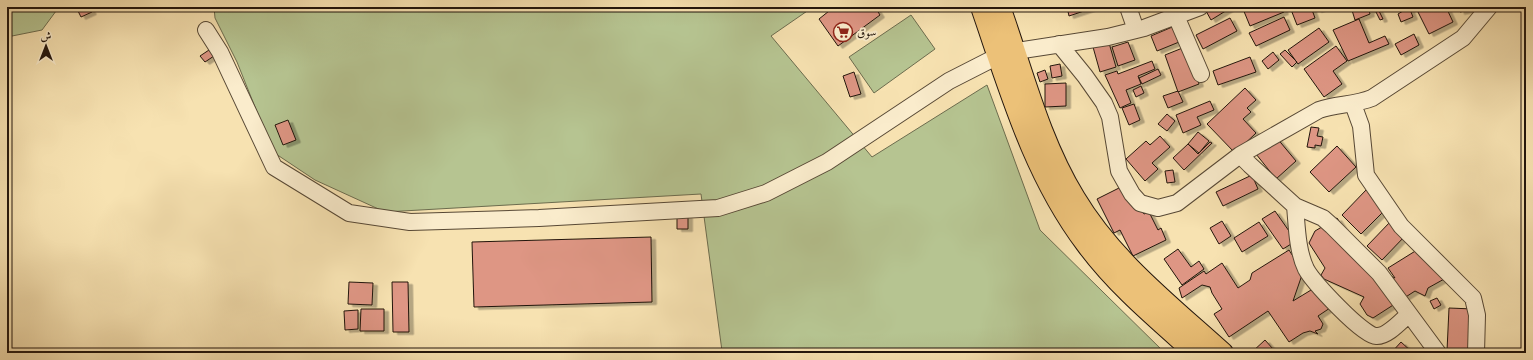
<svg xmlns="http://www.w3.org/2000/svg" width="1533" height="360" viewBox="0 0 1533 360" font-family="Cardo,Amiri,serif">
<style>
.green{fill:#b6c491;stroke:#6c6c4e}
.building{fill:#de9684;stroke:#22150c;filter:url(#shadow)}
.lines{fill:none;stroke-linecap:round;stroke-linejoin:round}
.minor-casing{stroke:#574835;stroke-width:18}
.major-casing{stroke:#22150c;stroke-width:22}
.minor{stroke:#faeccc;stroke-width:16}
.major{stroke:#ecc178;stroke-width:20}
.labels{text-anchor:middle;stroke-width:4;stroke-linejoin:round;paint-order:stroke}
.poi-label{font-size:12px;fill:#22150c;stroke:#faeccc;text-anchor:start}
</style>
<defs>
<filter id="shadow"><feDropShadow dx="4.5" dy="2.5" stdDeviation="0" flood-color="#0004"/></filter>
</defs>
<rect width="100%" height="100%" fill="#f7e2b1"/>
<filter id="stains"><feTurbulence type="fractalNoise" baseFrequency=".005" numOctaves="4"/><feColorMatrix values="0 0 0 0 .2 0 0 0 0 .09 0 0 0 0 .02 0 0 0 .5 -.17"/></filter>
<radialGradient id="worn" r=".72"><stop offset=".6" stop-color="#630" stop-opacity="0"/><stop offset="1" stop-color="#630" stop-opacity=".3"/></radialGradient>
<path class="green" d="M 7,7 L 59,7 L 42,30 L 7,37 Z
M 214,7 L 813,7 L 771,36 L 872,157 L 987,85 L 1040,230 L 1165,353 L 703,353 L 722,351 L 701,194 L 385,212 L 315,180 L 273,152 L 237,62 L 215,18 Z
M 911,15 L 935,49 L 874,93 L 849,57 Z"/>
<path class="building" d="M 80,7 L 89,7 L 92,12 L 81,17 L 78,11 L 81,9 Z
M 834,7 L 875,7 L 880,15 L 838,46 L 819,19 Z
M 1067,7 L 1096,7 L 1069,16 Z
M 1213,7 L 1232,7 L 1211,20 L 1206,11 Z
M 1249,7 L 1282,7 L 1284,12 L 1250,26 L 1243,9 Z
M 1290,7 L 1311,7 L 1315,18 L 1297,25 Z
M 1316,7 L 1326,7 L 1317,10 Z
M 1351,7 L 1368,7 L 1370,14 L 1355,20 Z
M 1368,7 L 1377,7 L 1383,19 L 1380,20 L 1374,8 L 1370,11 Z
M 1401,7 L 1409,7 L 1413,17 L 1401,22 L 1398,14 L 1403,11 Z
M 1419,7 L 1446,7 L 1453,22 L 1429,34 L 1416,8 Z
M 1459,7 L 1470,7 L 1470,10 L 1460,12 Z
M 1284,17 L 1290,30 L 1256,46 L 1249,33 Z
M 1230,18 L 1237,31 L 1203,49 L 1196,35 Z
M 1359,19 L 1369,43 L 1385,36 L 1389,44 L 1348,61 L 1333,30 Z
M 1177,25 L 1184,40 L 1157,51 L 1151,36 Z
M 1319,28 L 1329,42 L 1298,64 L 1288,50 Z
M 1414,34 L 1419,45 L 1401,55 L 1395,44 Z
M 1128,42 L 1135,60 L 1118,66 L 1112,47 Z
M 1109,43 L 1116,67 L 1100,72 L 1093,47 Z
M 1336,46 L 1347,61 L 1333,71 L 1342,84 L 1324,97 L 1304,69 Z
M 1185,47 L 1199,84 L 1178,92 L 1165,55 Z
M 209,50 L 214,56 L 205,62 L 200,56 Z
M 1285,50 L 1297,62 L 1292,67 L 1280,54 Z
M 1273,52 L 1279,60 L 1268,69 L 1262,61 Z
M 1250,57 L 1256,72 L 1218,85 L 1213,71 Z
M 1152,61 L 1155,69 L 1138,76 L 1141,84 L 1126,90 L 1131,103 L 1120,108 L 1105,75 L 1117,71 L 1118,74 Z
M 1060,64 L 1062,76 L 1052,78 L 1050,66 Z
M 1158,69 L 1161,75 L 1142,84 L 1139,78 Z
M 1045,70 L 1048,79 L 1040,82 L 1037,73 Z
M 854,72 L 861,94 L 850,97 L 843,76 Z
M 1066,83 L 1066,106 L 1045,107 L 1045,84 Z
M 1141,86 L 1144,93 L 1136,97 L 1133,90 Z
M 1245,88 L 1256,100 L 1247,108 L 1251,112 L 1243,119 L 1256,133 L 1235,153 L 1207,124 Z
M 1178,91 L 1183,102 L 1168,108 L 1163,96 Z
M 1210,101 L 1214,110 L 1197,117 L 1201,125 L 1183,133 L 1176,115 Z
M 1134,104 L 1140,120 L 1129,125 L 1122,108 Z
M 1167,114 L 1175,121 L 1167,131 L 1158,124 Z
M 288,120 L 296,140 L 283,145 L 275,125 Z
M 1311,127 L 1319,128 L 1317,136 L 1323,137 L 1321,146 L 1315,145 L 1315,148 L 1307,147 Z
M 1198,132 L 1209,141 L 1199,153 L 1188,144 Z
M 1160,136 L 1170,147 L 1152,163 L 1158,169 L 1145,181 L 1126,159 L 1146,141 L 1150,145 Z
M 1276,137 L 1296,161 L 1276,179 L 1256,154 Z
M 1210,142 L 1212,143 L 1184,170 L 1173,158 L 1188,144 L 1198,154 Z
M 1337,146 L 1356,167 L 1329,192 L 1310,172 Z
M 1173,170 L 1175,182 L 1167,183 L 1165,171 Z
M 1252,175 L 1258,189 L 1223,206 L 1216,192 Z
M 1125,185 L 1144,214 L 1149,212 L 1158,230 L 1161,228 L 1166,240 L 1133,256 L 1120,230 L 1114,233 L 1097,199 Z
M 1367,189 L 1387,208 L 1361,234 L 1342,215 Z
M 1275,211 L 1296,241 L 1283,249 L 1262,219 Z
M 677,216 L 688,216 L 688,229 L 677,229 Z
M 1337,218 L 1347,233 L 1340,246 L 1353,238 L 1382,272 L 1395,278 L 1388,268 L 1425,245 L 1446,278 L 1428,288 L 1425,296 L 1415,291 L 1373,318 L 1367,315 L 1360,304 L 1364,297 L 1324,279 L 1321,275 L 1325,268 L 1309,243 L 1315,231 Z
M 1222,221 L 1231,236 L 1219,244 L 1210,228 Z
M 1391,221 L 1406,235 L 1382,260 L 1367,246 Z
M 1259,222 L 1268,236 L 1242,252 L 1234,238 Z
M 651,237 L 652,302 L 474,307 L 472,242 Z
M 1178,249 L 1191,267 L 1199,261 L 1204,269 L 1182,285 L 1164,259 Z
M 1289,250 L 1303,272 L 1293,301 L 1316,287 L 1330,308 L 1318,316 L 1323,324 L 1321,329 L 1315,331 L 1318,334 L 1310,331 L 1303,333 L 1289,342 L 1268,311 L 1229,337 L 1214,314 L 1222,309 L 1212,293 L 1210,287 L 1202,285 L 1182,298 L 1179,288 L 1204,271 L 1206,274 L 1222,263 L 1238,288 L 1250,280 L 1252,273 Z
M 349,282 L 373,283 L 372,305 L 348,304 Z
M 392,282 L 408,282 L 409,332 L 393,332 Z
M 1437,298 L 1441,305 L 1434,309 L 1430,301 Z
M 1449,308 L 1473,309 L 1471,352 L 1447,351 Z
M 361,309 L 384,309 L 384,331 L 360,331 Z
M 358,310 L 358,329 L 345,330 L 344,311 Z
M 1265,340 L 1273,349 L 1268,353 L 1253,353 L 1252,352 Z
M 1401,342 L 1413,353 L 1391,353 Z"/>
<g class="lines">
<defs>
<path id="minor" d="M 1128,7 L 1136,30
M 1176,16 L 1201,74
M 206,30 L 220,52 L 274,167 L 349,213 L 410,222 L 539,218 L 718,208 L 766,193 L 827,162 L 949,81 L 998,56 L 1016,51 L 1108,37 L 1144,28 L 1200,7
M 1059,44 L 1085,76 L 1104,103 L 1110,117 L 1119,171 L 1132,194 L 1140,203 L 1158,208 L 1177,203 L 1240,155 L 1250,165 L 1295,206 L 1323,218 L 1332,226 L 1379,273 L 1438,353
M 1353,104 L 1361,126 L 1366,175 L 1401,226 L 1473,298 L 1477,315 L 1476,353
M 1240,155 L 1319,110 C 1336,104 1355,105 1372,98 L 1463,38 L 1489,7
M 1295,206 C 1297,227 1297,250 1306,269 C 1313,282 1363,336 1376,336 C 1387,337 1401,321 1409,314"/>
<path id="major" d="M 981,7 C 1009,88 1033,174 1086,244 C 1116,285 1157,319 1195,353
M 1000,7 C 1023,71 1039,139 1075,198 C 1112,260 1170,305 1223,353"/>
</defs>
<use href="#minor" class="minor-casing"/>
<use href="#major" class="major-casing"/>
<use href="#minor" class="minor"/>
<use href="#major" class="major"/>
</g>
<defs>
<symbol id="supermarket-ring" viewBox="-11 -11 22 22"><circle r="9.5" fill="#faeccc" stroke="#8f2418" stroke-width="1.5"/><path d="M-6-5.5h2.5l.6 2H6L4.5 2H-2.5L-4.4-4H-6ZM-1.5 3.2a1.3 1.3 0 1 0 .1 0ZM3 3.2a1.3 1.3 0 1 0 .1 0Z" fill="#8f2418"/></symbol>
</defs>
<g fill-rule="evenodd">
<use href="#supermarket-ring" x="832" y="21" width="22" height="22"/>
</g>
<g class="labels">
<g class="poi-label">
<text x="857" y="36">سوق</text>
</g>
</g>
<rect width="1533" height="360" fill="none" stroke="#f7e2b1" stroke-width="24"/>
<rect x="8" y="8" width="1517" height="344" fill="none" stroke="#22150c" stroke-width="2"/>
<rect x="12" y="12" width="1509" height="336" fill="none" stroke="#22150c"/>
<g transform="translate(46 46)" stroke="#faeccc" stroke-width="3" paint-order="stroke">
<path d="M0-3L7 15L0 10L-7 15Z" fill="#22150c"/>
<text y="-6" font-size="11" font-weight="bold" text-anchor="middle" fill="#22150c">ش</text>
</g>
<rect width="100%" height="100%" filter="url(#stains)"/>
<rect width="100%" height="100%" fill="url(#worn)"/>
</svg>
